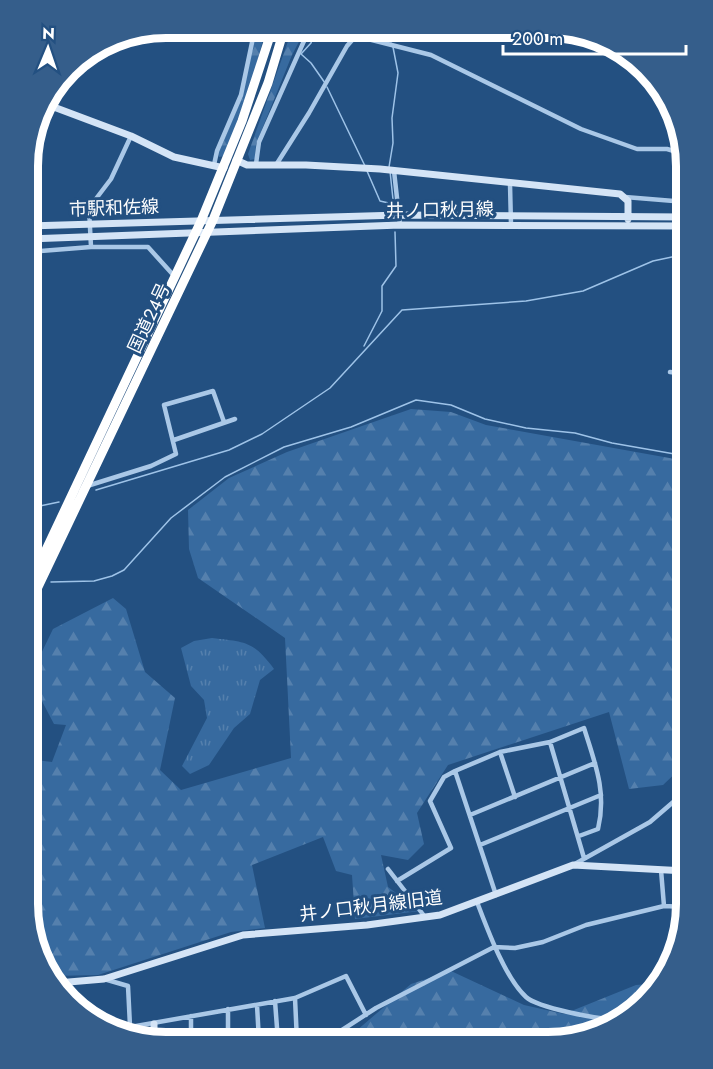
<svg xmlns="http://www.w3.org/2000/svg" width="713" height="1069" viewBox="0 0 713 1069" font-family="Jost,'Noto Sans JP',sans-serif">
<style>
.grass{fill:url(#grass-tufts)}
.forest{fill:url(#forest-firs)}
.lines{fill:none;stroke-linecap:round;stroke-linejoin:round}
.stream{stroke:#9ec3e8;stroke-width:1.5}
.street{stroke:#aac8e7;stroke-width:4.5}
.secondary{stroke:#d4e4f6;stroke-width:7}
.highway{stroke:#fff;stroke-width:9}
.labels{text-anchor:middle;stroke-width:6;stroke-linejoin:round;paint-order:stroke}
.street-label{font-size:18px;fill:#fff;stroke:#235081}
.rim{fill:none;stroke:#fff;stroke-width:8}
</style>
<defs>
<pattern id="grass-tufts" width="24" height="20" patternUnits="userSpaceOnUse" patternTransform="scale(1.5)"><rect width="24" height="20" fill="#376a9f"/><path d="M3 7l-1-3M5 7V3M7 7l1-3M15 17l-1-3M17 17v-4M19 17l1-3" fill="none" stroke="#5580ad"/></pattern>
<pattern id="forest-firs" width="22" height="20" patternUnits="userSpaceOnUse" patternTransform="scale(1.5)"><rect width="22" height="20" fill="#376a9f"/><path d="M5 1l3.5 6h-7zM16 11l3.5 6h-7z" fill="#5580ad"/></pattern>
</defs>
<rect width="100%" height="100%" fill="#235081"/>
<path class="grass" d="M 212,638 C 246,642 253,641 274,669 L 260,680 L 250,714 L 234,728 L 209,765 L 190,774 L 182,766 L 207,718 L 204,700 L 191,686 L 181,648 L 194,641 Z"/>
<path class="forest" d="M 304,32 L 292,55 L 256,144 L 255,159 L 250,160 L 248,154 L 291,33 Z
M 256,33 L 265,33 L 250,87 L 224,156 L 219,157 L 218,154 L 242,98 Z
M 411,409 L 451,412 L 486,425 L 686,461 L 686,763 L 663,785 L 629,789 L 609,712 L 448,765 L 417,813 L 424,844 L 408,860 L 381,855 L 388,887 L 420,911 L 355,919 L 352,875 L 336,871 L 323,837 L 252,865 L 265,928 L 231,932 L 98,975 L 52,976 L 38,957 L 27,904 L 27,759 L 52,762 L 66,725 L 54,724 L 34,686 L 27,685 L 27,669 L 38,660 L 53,629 L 113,598 L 126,609 L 145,672 L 175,698 L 160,770 L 181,790 L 291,758 L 285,638 L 198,578 L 189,549 L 188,510 L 229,478 L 287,452 Z
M 451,971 L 524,1005 L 564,1014 L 636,985 L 660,983 L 658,988 L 601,1031 L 548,1042 L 340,1041 L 356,1031 L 411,984 Z"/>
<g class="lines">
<path class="stream" d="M 578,31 L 595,44 L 617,49
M 314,32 L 311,43 L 301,54 L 311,63 L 325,83
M 388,32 L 391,42
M 327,87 L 365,166
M 389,167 L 393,143 L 392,118 L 398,73 L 393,47
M 367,171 L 380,201 L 393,204
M 390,171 L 394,209
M 364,346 L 382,311 L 382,286 L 396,266 L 395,232
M 96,490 L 229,450 L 262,434 L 330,388 L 402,310 L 526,301 L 583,291 L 653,261 L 686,254
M 28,512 L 35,507 L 59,502
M 51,582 L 94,581 L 112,576 L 124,570 L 171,518 L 225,477 L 284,447 L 351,427 L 416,400 L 451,405 L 485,419 L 526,428 L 575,433 L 612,443 L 686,456"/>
<path class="street" d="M 256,164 L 259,142 L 308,32
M 214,165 L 217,151 L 241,95 L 254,33
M 276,165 L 309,113 L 347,46 L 354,38 L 360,37 L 431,55 L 581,129 L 637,149 L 667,149 L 684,154
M 394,171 L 400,225
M 510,184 L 511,225
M 625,197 L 686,202
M 91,247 L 148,247 L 176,278
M 28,252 L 91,247 L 89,208 L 111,179 L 131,136
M 670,372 L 686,374
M 174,440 L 235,419
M 87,486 L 151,466 L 176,454 L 164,405 L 213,391 L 224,422
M 550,742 L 584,858
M 500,752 L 515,797
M 470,815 L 595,763
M 480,845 L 601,795
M 573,865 L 650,822 L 686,791
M 388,869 L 425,917
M 661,870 L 664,906
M 397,881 L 451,848 L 430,801 L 444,777 L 455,771
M 496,895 L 455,771 L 500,752 L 550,742 L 584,728 C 595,763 607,792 598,829 L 579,836
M 477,902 C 487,928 505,978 526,997 C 538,1008 598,1019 616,1020
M 104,979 L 128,986 L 130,1026
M 295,998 L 297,1041
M 275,1001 L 278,1041
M 257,1005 L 259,1041
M 191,1016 L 191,1041
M 119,1029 L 295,998 L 346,976 L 366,1015
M 228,1041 L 228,1009
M 325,1041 L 376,1008 L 494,947 L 515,948 L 543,942 L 586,925 L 664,906 L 686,907"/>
<path class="secondary" d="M 43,103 L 131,136 L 174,157 L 224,168
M 236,160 L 247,165 L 306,165 L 380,169 L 620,194 L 628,201 L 628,219
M 28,226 L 400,215 L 686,217
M 28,239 L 400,225 L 686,226
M 57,983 L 104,979 L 243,935 L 367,925 L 440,915 L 573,865 L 686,871
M 154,1024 L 154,1041"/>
<path class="highway" d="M 28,588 L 201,221 L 242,121 L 271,33
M 27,610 L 213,220 L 268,83 L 283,33"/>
</g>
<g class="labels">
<g class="street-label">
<text transform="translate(114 208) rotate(-2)" y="6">市駅和佐線</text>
<text transform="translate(440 210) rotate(-1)" y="6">井ノ口秋月線</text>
<text transform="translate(149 318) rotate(-65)" y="6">国道24号</text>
<text transform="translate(371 906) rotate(-7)" y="6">井ノ口秋月線旧道</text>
</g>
</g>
<path d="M0 0H713V1069H0ZM166 38H548A128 128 0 0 1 676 166V904A128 128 0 0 1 548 1032H166A128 128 0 0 1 38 904V166A128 128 0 0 1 166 38Z" fill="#355e8b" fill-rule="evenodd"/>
<path class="rim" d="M166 38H548A128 128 0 0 1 676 166V904A128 128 0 0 1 548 1032H166A128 128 0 0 1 38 904V166A128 128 0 0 1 166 38Z"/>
<g transform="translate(48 48) rotate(2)" stroke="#235081" stroke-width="4.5" paint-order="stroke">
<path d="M0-4.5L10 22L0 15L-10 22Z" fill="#ffffff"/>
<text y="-9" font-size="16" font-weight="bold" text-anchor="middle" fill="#ffffff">N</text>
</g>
<path d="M503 45v9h183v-9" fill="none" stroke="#ffffff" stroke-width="3"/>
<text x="512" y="45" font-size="18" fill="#ffffff" stroke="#235081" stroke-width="4.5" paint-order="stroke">200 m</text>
</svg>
